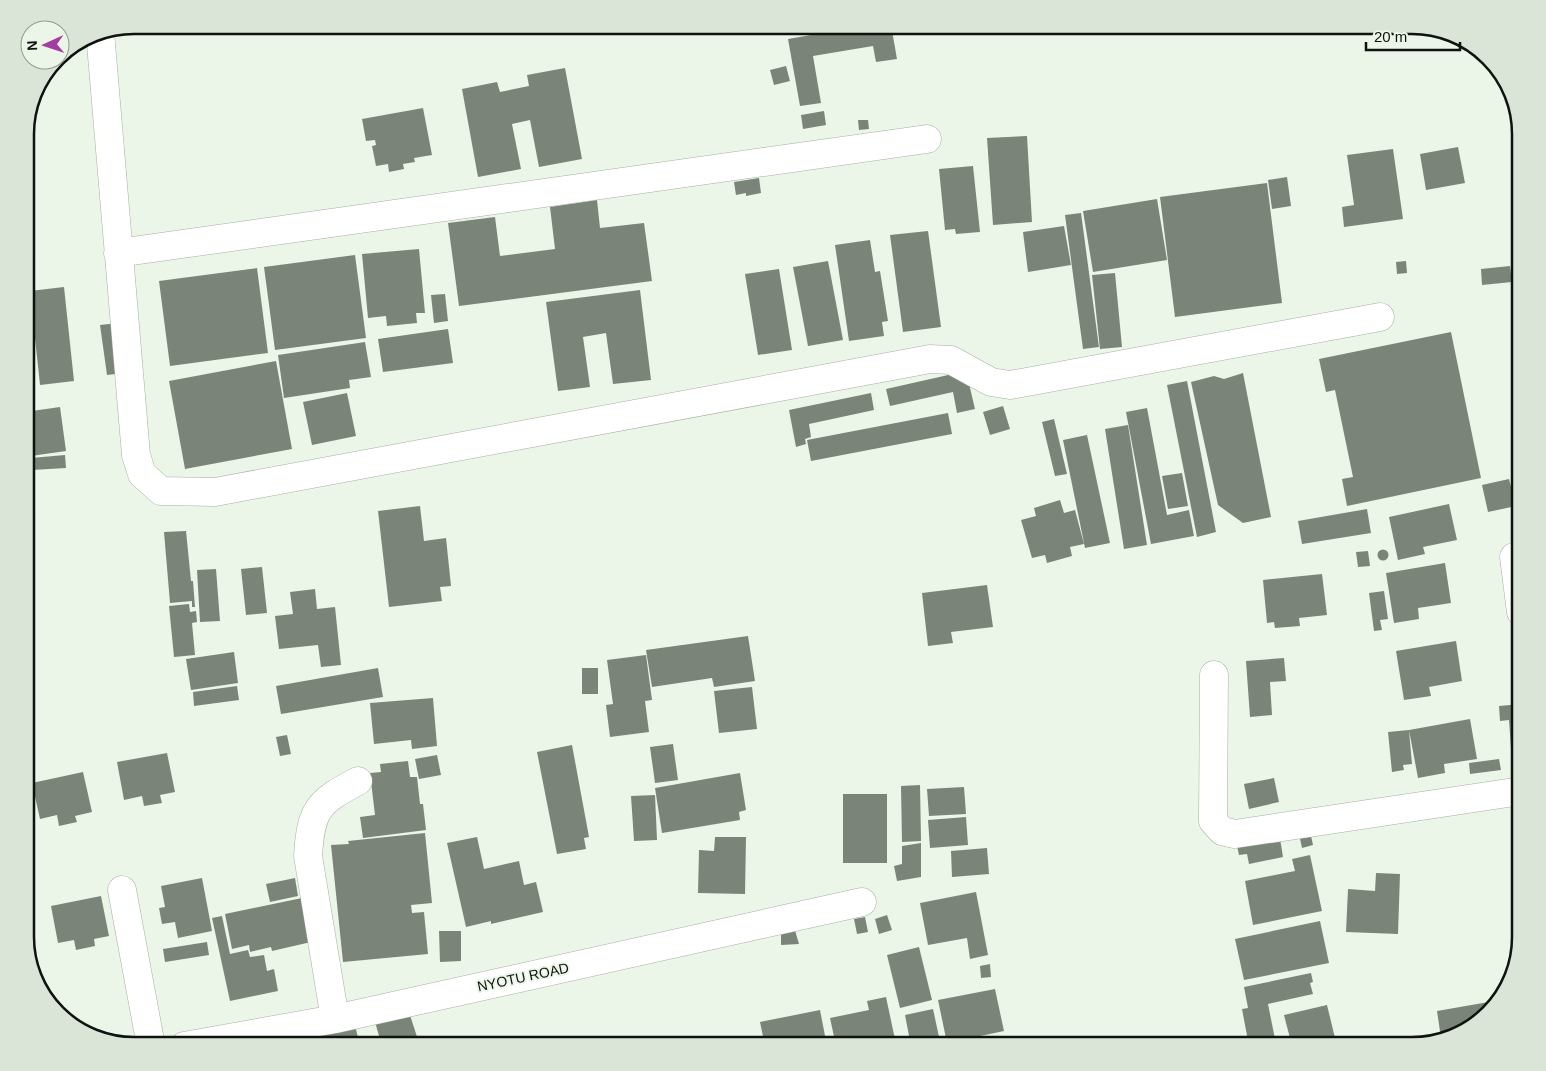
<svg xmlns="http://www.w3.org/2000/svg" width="1546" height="1071" viewBox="0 0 1546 1071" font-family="Arial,sans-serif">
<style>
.building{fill:#7b8478}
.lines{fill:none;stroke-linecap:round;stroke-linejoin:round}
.minor-casing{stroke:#a6afa2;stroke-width:29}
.minor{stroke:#fff;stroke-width:28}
.labels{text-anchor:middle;stroke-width:4;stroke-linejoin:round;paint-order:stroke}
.street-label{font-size:14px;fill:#0f120e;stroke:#ecf6e8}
.rim{fill:none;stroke:#0f120e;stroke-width:2.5}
</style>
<rect width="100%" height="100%" fill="#ecf6e8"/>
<path class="building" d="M 869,25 L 891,25 L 897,59 L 876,62 L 873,46 L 813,56 L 821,103 L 800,106 L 788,39 Z
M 786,66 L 790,81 L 774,85 L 770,70 Z
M 565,68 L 582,159 L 539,167 L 530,120 L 512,124 L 521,169 L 478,177 L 462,89 L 497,82 L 500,92 L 529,86 L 527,75 Z
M 423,108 L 432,155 L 414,158 L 415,162 L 403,164 L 404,169 L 389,172 L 388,164 L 376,166 L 372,146 L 376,145 L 375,140 L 366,141 L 362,119 Z
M 824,111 L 826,125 L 803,129 L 801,115 Z
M 858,120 L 868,120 L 869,129 L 859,130 Z
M 1027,136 L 1032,222 L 993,225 L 987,138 Z
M 1458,147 L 1465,183 L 1426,190 L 1420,154 Z
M 1393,149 L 1403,219 L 1344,227 L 1342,207 L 1354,205 L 1347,155 Z
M 973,166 L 980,232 L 956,234 L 955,229 L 945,230 L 939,169 Z
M 1287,177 L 1291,206 L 1272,209 L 1268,180 Z
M 759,178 L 761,193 L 746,196 L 746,193 L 736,195 L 734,182 Z
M 1267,183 L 1282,303 L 1175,317 L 1160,197 Z
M 1157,199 L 1167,260 L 1093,272 L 1083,211 Z
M 597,200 L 600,228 L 644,223 L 652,281 L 459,306 L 448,223 L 495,217 L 500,256 L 555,249 L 550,207 Z
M 1081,213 L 1099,347 L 1083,349 L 1065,215 Z
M 1064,226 L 1071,265 L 1028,272 L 1023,232 Z
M 928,231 L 941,327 L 903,332 L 890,235 Z
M 870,240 L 875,272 L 880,271 L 888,321 L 882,322 L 884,336 L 849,341 L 835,245 Z
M 419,249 L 425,313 L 416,313 L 417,323 L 387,326 L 386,316 L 368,318 L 362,254 Z
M 355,255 L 366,338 L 275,350 L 264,267 Z
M 828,261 L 843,340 L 808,346 L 793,267 Z
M 1406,261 L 1407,273 L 1397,274 L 1396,262 Z
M 1510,266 L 1512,282 L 1482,285 L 1481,269 Z
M 257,268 L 268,353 L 170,366 L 159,281 Z
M 779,269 L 792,350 L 758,355 L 745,274 Z
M 1115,273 L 1122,347 L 1100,349 L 1092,275 Z
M 64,287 L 74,381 L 40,385 L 30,291 Z
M 640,290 L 651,380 L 613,384 L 606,333 L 583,337 L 590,387 L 558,391 L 546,302 Z
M 445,294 L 448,321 L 434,323 L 431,295 Z
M 25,302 L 27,302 L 35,386 L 25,387 Z
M 118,323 L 124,373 L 107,375 L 100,325 Z
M 448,329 L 453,363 L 383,372 L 378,339 Z
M 1451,332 L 1481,478 L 1347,506 L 1342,479 L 1353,477 L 1335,390 L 1326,392 L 1319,359 Z
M 365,342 L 371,377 L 349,380 L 350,388 L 284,398 L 278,355 Z
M 276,361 L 292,449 L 185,469 L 169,381 Z
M 966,371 L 975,409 L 957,413 L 953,392 L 890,406 L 886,389 Z
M 1243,373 L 1271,517 L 1243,523 L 1218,505 L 1191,382 L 1214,376 L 1224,379 Z
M 1187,381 L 1216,532 L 1197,537 L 1167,385 Z
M 347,393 L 356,436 L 312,445 L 303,402 Z
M 871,393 L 874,410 L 809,424 L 811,437 L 805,439 L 806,444 L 796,447 L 789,410 Z
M 1003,406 L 1010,429 L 990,435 L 983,412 Z
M 60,407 L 66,451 L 31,456 L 25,412 Z
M 1147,408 L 1167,515 L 1189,510 L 1194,536 L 1151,544 L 1126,412 Z
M 948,413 L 952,434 L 811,461 L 807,440 Z
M 1054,419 L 1067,474 L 1055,476 L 1042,422 Z
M 1128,425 L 1147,545 L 1124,549 L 1105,429 Z
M 1087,435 L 1110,543 L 1085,548 L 1063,440 Z
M 25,454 L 29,478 L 25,479 Z
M 65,455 L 66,468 L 32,470 L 31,458 Z
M 1182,473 L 1188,506 L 1168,509 L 1162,476 Z
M 1509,479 L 1516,506 L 1488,512 L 1482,485 Z
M 1060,500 L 1064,513 L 1075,510 L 1084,544 L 1070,547 L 1072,556 L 1047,563 L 1045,555 L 1032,558 L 1021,520 L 1036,516 L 1034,508 Z
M 1449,504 L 1457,540 L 1423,547 L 1425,554 L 1398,560 L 1389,517 Z
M 420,506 L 424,541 L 446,538 L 451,586 L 440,587 L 442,601 L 389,607 L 378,511 Z
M 1367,509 L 1371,533 L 1302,544 L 1298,521 Z
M 186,531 L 191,581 L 193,581 L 195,607 L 192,607 L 192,601 L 170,603 L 164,532 Z
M1377.5 555a5.5 5.5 0 1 1 11 0a5.5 5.5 0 1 1-11 0Z
M 1368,551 L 1370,566 L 1358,567 L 1356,552 Z
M 1445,563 L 1451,603 L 1418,608 L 1419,619 L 1394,623 L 1386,573 Z
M 262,567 L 267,613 L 246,615 L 241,569 Z
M 216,569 L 220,621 L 200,622 L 197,570 Z
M 1322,574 L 1327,615 L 1299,618 L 1300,626 L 1275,628 L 1274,622 L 1267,623 L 1263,580 Z
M 987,585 L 993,627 L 951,632 L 953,643 L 928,646 L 922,593 Z
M 315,589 L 317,609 L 335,607 L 341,665 L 321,667 L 318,645 L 279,649 L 275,616 L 293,614 L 290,592 Z
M 1384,591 L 1388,619 L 1380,620 L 1382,630 L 1374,631 L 1369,593 Z
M 189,604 L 190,612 L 196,611 L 197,622 L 192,623 L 195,655 L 174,657 L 169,606 Z
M 748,636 L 755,681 L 714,687 L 712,678 L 652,687 L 646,650 Z
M 1456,641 L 1462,681 L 1429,687 L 1431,696 L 1404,700 L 1396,651 Z
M 234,652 L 238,683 L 191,690 L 186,659 Z
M 646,655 L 652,700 L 645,701 L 649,732 L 610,737 L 606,705 L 613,704 L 607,660 Z
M 1284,658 L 1286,681 L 1270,682 L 1272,715 L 1250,717 L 1246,661 Z
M 378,668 L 383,697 L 281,714 L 276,686 Z
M 582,668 L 598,668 L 598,694 L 582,694 Z
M 237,686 L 239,700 L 194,706 L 193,692 Z
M 752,687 L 757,729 L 719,733 L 714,691 Z
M 433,698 L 437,746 L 412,749 L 411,740 L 374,744 L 370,703 Z
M 1521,704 L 1521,748 L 1511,749 L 1509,720 L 1500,721 L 1499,706 Z
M 25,719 L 35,756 L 25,759 Z
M 1470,719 L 1477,759 L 1444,764 L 1445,773 L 1418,778 L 1409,730 Z
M 1409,730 L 1412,764 L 1403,765 L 1404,770 L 1392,772 L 1388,732 Z
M 287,735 L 291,754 L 280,756 L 276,737 Z
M 673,744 L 678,780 L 655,783 L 650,747 Z
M 572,745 L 589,837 L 584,838 L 586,849 L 557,854 L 537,752 Z
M 167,753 L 175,792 L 160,795 L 162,803 L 144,806 L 142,796 L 124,800 L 117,762 Z
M 437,755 L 441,775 L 419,779 L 415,759 Z
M 1499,759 L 1501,770 L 1470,774 L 1469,763 Z
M 408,761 L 410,777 L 417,777 L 420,804 L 423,804 L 426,830 L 363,838 L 360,817 L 375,815 L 370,773 L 381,772 L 380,764 Z
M 83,772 L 92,812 L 75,816 L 77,822 L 59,826 L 57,815 L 40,819 L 32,783 Z
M 740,773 L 746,810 L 739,812 L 740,820 L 662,833 L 655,788 Z
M 1274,778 L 1279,802 L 1249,809 L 1244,784 Z
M 920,785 L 921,841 L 902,842 L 901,786 Z
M 964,787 L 966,814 L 929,816 L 927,789 Z
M 843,794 L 887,794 L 887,863 L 843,863 Z
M 655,795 L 657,840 L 634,841 L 631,796 Z
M 966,817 L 968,845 L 930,848 L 928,820 Z
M 1310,831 L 1313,845 L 1302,848 L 1299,834 Z
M 1279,832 L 1283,857 L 1249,864 L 1247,854 L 1239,855 L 1236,841 Z
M 425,833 L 432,903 L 411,905 L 412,913 L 424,912 L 428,954 L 343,962 L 331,845 L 349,844 L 348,841 Z
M 477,837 L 484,869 L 519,861 L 524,885 L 536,882 L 543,912 L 491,924 L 491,921 L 466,927 L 447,843 Z
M 715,837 L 746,837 L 745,894 L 698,893 L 699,850 L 714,851 Z
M 921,843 L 921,877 L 897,881 L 894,866 L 902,864 L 902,846 Z
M 987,848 L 989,874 L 952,877 L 951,851 Z
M 1310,855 L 1322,911 L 1253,925 L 1245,881 L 1295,871 L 1292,859 Z
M 1376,873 L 1400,874 L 1398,934 L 1346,932 L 1348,889 L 1375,891 Z
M 202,878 L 212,931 L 178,938 L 175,922 L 162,924 L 159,908 L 165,907 L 161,886 Z
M 295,878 L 298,896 L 270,902 L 266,884 Z
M 976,892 L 988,955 L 970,959 L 967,938 L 928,945 L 920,903 Z
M 101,896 L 109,936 L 94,939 L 95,946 L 76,950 L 74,940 L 58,943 L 51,906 Z
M 302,898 L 311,942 L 272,951 L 271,947 L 250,952 L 249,945 L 232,949 L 225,914 Z
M 887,915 L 892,930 L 879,934 L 875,919 Z
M 222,916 L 230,954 L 248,950 L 250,957 L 264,955 L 267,971 L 274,969 L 278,991 L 230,1001 L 212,918 Z
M 865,917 L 868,932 L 857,934 L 854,919 Z
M 1320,921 L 1329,963 L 1244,980 L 1235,939 Z
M 781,927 L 794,927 L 799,944 L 781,945 Z
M 439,931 L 461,931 L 461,961 L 440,962 Z
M 207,942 L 209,955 L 165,962 L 163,949 Z
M 919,947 L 932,1000 L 900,1008 L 887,955 Z
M 990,964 L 991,977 L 981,978 L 980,966 Z
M 1311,973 L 1313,982 L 1310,983 L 1313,994 L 1268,1004 L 1276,1044 L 1249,1046 L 1242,1009 L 1248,1008 L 1244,987 Z
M 995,989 L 1004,1031 L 947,1043 L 938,1000 Z
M 886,997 L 896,1044 L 889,1046 L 836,1046 L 830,1018 L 869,1010 L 867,1001 Z
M 1500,1000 L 1466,1032 L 1441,1038 L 1437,1011 Z
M 1327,1005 L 1337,1046 L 1292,1046 L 1284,1015 Z
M 933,1009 L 941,1046 L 911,1046 L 905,1015 Z
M 820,1010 L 827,1046 L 765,1046 L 760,1022 Z
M 409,1012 L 420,1046 L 382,1046 L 375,1022 Z
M 355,1025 L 360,1046 L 309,1046 L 307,1037 Z"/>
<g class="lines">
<defs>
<path id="minor" d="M 100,32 L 136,455 L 142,474 L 161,491 L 215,492 L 930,359 L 951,360 L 991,382 L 1010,385 L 1380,317
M 118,253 L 927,139
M 1514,557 L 1521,612
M 1214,675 L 1213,821 L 1222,831 L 1235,834 L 1521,791
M 122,890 L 151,1046
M 335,1019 L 308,856 C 311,809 318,802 358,781
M 184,1046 L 335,1019 L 862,902"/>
</defs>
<use href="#minor" class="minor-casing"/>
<use href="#minor" class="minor"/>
</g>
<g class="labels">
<g class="street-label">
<text transform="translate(523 977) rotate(-12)" y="5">NYOTU ROAD</text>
</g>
</g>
<path d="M0 0H1546V1071H0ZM134 34H1412A100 100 0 0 1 1512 134V937A100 100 0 0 1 1412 1037H134A100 100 0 0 1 34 937V134A100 100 0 0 1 134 34Z" fill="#dae4d7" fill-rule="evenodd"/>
<path class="rim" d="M134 34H1412A100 100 0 0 1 1512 134V937A100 100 0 0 1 1412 1037H134A100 100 0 0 1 34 937V134A100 100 0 0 1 134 34Z"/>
<g transform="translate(45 45) rotate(267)"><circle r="24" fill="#ecf6e8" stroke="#949b91"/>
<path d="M0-4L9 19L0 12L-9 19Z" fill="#a43da1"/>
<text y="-8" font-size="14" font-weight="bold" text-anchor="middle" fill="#0f120e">N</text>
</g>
<path d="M1366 42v8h94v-8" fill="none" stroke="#0f120e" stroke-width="2.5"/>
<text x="1374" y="42" font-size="15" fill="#0f120e" stroke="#ecf6e8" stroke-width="4" paint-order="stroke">20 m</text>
</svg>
